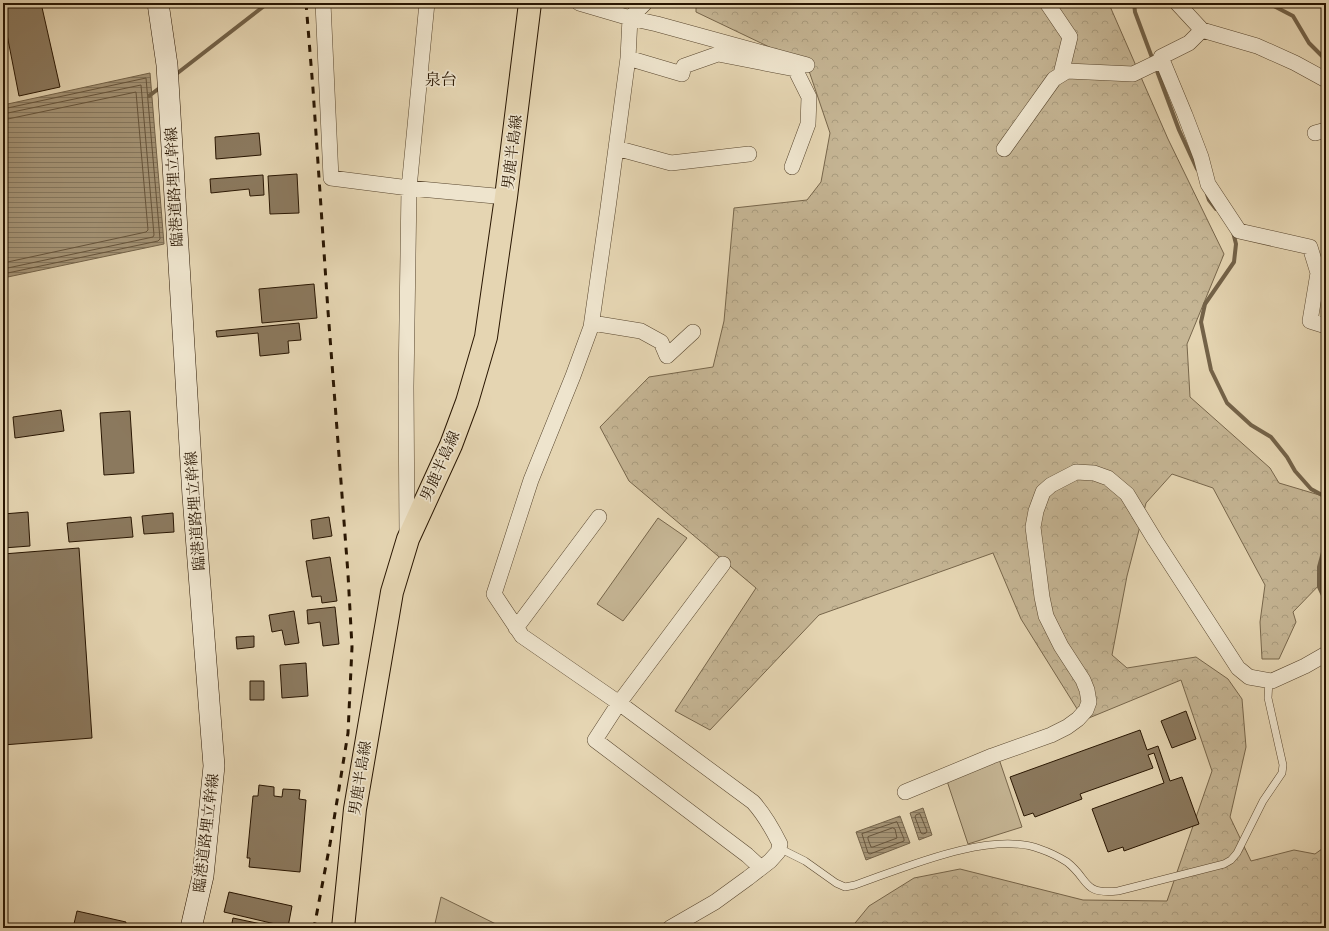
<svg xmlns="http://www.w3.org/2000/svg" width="1329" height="931" viewBox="0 0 1329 931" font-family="'IM FELL DW Pica','Noto Serif JP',serif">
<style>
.forest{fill:url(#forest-crowns);stroke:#77664b}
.green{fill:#c5b594;stroke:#77664b}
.water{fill:url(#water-rules);stroke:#736248}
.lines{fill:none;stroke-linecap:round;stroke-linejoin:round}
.shore{stroke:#67553c;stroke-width:1}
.stream{stroke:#736248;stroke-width:4}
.building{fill:#8b795e;stroke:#291602}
.lane-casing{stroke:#58462e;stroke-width:8}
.street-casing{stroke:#58462e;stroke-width:16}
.secondary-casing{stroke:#291602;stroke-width:22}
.primary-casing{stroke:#291602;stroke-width:24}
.lane{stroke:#eee4cd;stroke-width:7}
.street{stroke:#eee4cd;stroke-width:15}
.secondary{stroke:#eee4cd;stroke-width:21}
.primary{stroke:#e5d5b2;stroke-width:22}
.rail{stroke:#291602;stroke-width:3;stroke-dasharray:7 7;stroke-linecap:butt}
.labels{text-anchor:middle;stroke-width:3.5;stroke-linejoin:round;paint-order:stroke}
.street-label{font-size:15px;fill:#291602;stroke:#eee4cd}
.neighbourhood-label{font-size:16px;fill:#291602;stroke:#eee4cd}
</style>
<defs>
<pattern id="forest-crowns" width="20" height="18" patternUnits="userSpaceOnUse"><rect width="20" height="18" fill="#c5b594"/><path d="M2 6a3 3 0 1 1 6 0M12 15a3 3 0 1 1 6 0" fill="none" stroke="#a99b7e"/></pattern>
<pattern id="water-rules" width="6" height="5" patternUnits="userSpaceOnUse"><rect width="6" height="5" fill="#a59476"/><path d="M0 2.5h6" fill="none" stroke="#86785f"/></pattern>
</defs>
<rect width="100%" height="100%" fill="#e5d5b2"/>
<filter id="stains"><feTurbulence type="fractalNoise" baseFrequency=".005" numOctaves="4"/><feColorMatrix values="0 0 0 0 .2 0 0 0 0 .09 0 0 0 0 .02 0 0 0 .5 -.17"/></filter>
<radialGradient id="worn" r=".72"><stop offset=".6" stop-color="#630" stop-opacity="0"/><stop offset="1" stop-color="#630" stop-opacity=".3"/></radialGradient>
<path class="forest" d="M 696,3 L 1105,3 L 1109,4 L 1168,139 L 1224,254 L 1187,344 L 1190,397 L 1270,468 L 1279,483 L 1326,497 L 1326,578 L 1293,612 L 1296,622 L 1279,659 L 1262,659 L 1260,622 L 1265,585 L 1213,488 L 1172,474 L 1146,503 L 1127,576 L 1112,655 L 1127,668 L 1196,657 L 1228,679 L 1242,699 L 1246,747 L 1230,817 L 1251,861 L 1294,850 L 1315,854 L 1326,846 L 1326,928 L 851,928 L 869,906 L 914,878 L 960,869 L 1083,900 L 1167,901 L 1212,771 L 1181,680 L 1084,720 L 1021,619 L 993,553 L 819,615 L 710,730 L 675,711 L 756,588 L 629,481 L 600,427 L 649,377 L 713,367 L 724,321 L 734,208 L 807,200 L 821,182 L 830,133 L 807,65 L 696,12 Z"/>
<path class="green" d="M 658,518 L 687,538 L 623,621 L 597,604 Z
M 999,759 L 1022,827 L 968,844 L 946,778 Z
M 441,897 L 504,928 L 434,928 Z"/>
<path class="water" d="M 150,73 L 164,244 L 3,278 L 3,105 Z
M 923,808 L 932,835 L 919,840 L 910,813 Z
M 900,816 L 910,843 L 866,860 L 856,832 Z"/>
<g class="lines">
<path class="shore" d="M 3,109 L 146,78 L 160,239 L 158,241 L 3,274
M 3,114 L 141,85 L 154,235 L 153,237 L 3,269
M 3,120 L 136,92 L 148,230 L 146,232 L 3,263
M 920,814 L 927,831 L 926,833 L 923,834 L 921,833 L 915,817 L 916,815 Z
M 897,822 L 904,839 L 904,841 L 870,854 L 868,853 L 862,834 Z
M 893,828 L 895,829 L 897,838 L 873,847 L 871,847 L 868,839 L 868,837 Z"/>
<path class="stream" d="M 1134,3 L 1135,12 L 1179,130 L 1197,169
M 1268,3 L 1293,16 L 1309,43 L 1326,60
M 175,75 L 268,3
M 149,96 L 162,86
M 1207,194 L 1209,200 L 1216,209
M 1233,232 L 1236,244 L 1234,262 L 1205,304 L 1201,322 L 1211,370 L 1227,403 L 1251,425 L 1271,437 L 1287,457 L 1295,471 L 1311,489 L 1322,495 L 1326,501
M 1326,541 L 1319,567 L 1319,587 L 1326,602"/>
</g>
<path class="building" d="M 3,3 L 41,3 L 60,87 L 19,96 L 3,14 Z
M 259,133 L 261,155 L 216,159 L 215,137 Z
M 297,174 L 299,213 L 270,214 L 268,176 Z
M 263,175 L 264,195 L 250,196 L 249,189 L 211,193 L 210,179 Z
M 314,284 L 317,318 L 262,323 L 259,289 Z
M 299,323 L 301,340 L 288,341 L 289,353 L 260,356 L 258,333 L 217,337 L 216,331 Z
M 61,410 L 64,431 L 15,438 L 13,417 Z
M 130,411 L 134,473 L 104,475 L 100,413 Z
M 28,512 L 30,546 L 3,548 L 3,514 Z
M 173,513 L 174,532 L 144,534 L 142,516 Z
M 131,517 L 133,537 L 69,542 L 67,523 Z
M 329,517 L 332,536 L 313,539 L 311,520 Z
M 79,548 L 92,738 L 3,745 L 3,554 Z
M 330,557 L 337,601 L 322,603 L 321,596 L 312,597 L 306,561 Z
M 335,607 L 339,644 L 323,646 L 320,622 L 308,624 L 307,610 Z
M 294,611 L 299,643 L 285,645 L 282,630 L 272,632 L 269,615 Z
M 254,636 L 254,647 L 237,649 L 236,637 Z
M 306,663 L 308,696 L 282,698 L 280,665 Z
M 250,681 L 264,681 L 264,700 L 250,700 Z
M 1186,711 L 1196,739 L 1172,748 L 1161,721 Z
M 1140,730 L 1147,750 L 1158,746 L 1170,781 L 1182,777 L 1199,824 L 1124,851 L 1123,847 L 1108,852 L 1092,809 L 1164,783 L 1154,753 L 1148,755 L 1153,768 L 1080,794 L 1082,799 L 1035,817 L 1033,813 L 1024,816 L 1010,777 Z
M 259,785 L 274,787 L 274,796 L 282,797 L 283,789 L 300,790 L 299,799 L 306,800 L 300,872 L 249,867 L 250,858 L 247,858 L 253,796 L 258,796 Z
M 229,892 L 292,906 L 288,927 L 224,912 Z
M 77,911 L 126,922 L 125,928 L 73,928 Z
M 233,918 L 280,928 L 231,928 Z"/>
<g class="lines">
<defs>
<path id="lane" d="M 779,848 L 805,861 L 836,883 L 845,887 L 855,885 C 904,868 990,830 1040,849 C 1049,852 1059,857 1067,862 C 1090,880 1082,895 1118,891 L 1224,864 L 1231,860 L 1237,853 L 1263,801 L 1282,773 L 1283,765 L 1268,698 L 1269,680"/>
<path id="street" d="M 323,3 L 331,178 L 409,188 L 506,197
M 579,3 L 630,18 L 645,3
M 1047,3 L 1070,37 L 1061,74
M 1177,3 L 1202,30 L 1257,46 L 1295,63 L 1326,80
M 1202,30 L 1189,43 L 1161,57 L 1185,115 L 1201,157 L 1208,184 L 1239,231 L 1310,247 L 1318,273 L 1310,321 L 1326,326
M 628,58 L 682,74 L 684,66 L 718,54 L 795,69 L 809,97 L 808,124 L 792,167
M 1315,133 L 1326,130
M 616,148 L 671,163 L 749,154
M 1004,149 L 1054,79 L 1067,71 L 1133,74 L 1162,60
M 592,323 L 641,331 L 661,342 L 667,356 L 693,332
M 407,536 L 406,387 L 409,188 L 427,3
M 723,564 L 619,703 L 595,740 L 747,855 L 761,868
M 516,628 L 599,517
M 905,792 L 992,756 L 1051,735 L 1067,727 L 1078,719 L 1086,710 L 1089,702 L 1087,690 L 1083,680 L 1061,646 L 1046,616 L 1042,597 L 1033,527 L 1036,511 L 1043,492 L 1051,485 L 1076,472 L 1094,473 L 1108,478 L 1127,494 L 1155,540 L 1238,668 L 1249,677 L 1272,681 L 1305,666 L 1326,654
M 670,928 L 715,902 L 748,878 L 770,861 L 778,852 L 780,844 C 772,828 764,814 753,802 L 619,703 L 522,636 L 494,594 L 531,480 L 573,376 L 591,327 L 608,208 L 628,58 L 630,18 L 657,24 L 807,65"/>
<path id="secondary" d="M 158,3 L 167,65 L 193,496 L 214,766 L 203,876 L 191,928"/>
<path id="primary" d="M 343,928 L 355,809 L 392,592 L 408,539 L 451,445 L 467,402 L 486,337 L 506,197 L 530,3"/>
</defs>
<use href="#lane" class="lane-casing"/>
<use href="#street" class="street-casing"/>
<use href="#secondary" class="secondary-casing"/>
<use href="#primary" class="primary-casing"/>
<use href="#lane" class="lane"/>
<use href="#street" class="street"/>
<use href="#secondary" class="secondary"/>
<use href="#primary" class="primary"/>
<path class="rail" d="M 306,3 L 313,89 L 328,311 L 348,574 L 352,647 L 348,733 L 330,844 L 314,928"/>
</g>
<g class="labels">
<g class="street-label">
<text transform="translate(512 152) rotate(-83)" y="5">男鹿半島線</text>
<text transform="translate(174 187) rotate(-93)" y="5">臨港道路埋立幹線</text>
<text transform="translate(440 466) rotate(-66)" y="5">男鹿半島線</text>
<text transform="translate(195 511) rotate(-94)" y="5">臨港道路埋立幹線</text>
<text transform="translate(360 778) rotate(-81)" y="5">男鹿半島線</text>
<text transform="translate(206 833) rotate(-83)" y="5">臨港道路埋立幹線</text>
</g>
<g class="neighbourhood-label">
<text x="441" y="85">泉台</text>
</g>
</g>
<rect width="1329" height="931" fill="none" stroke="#e5d5b2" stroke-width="16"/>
<rect x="4" y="4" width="1321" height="923" fill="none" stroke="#291602" stroke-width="2"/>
<rect x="8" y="8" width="1313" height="915" fill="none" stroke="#291602"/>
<rect width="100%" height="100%" filter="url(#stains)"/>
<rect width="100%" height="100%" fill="url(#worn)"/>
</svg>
